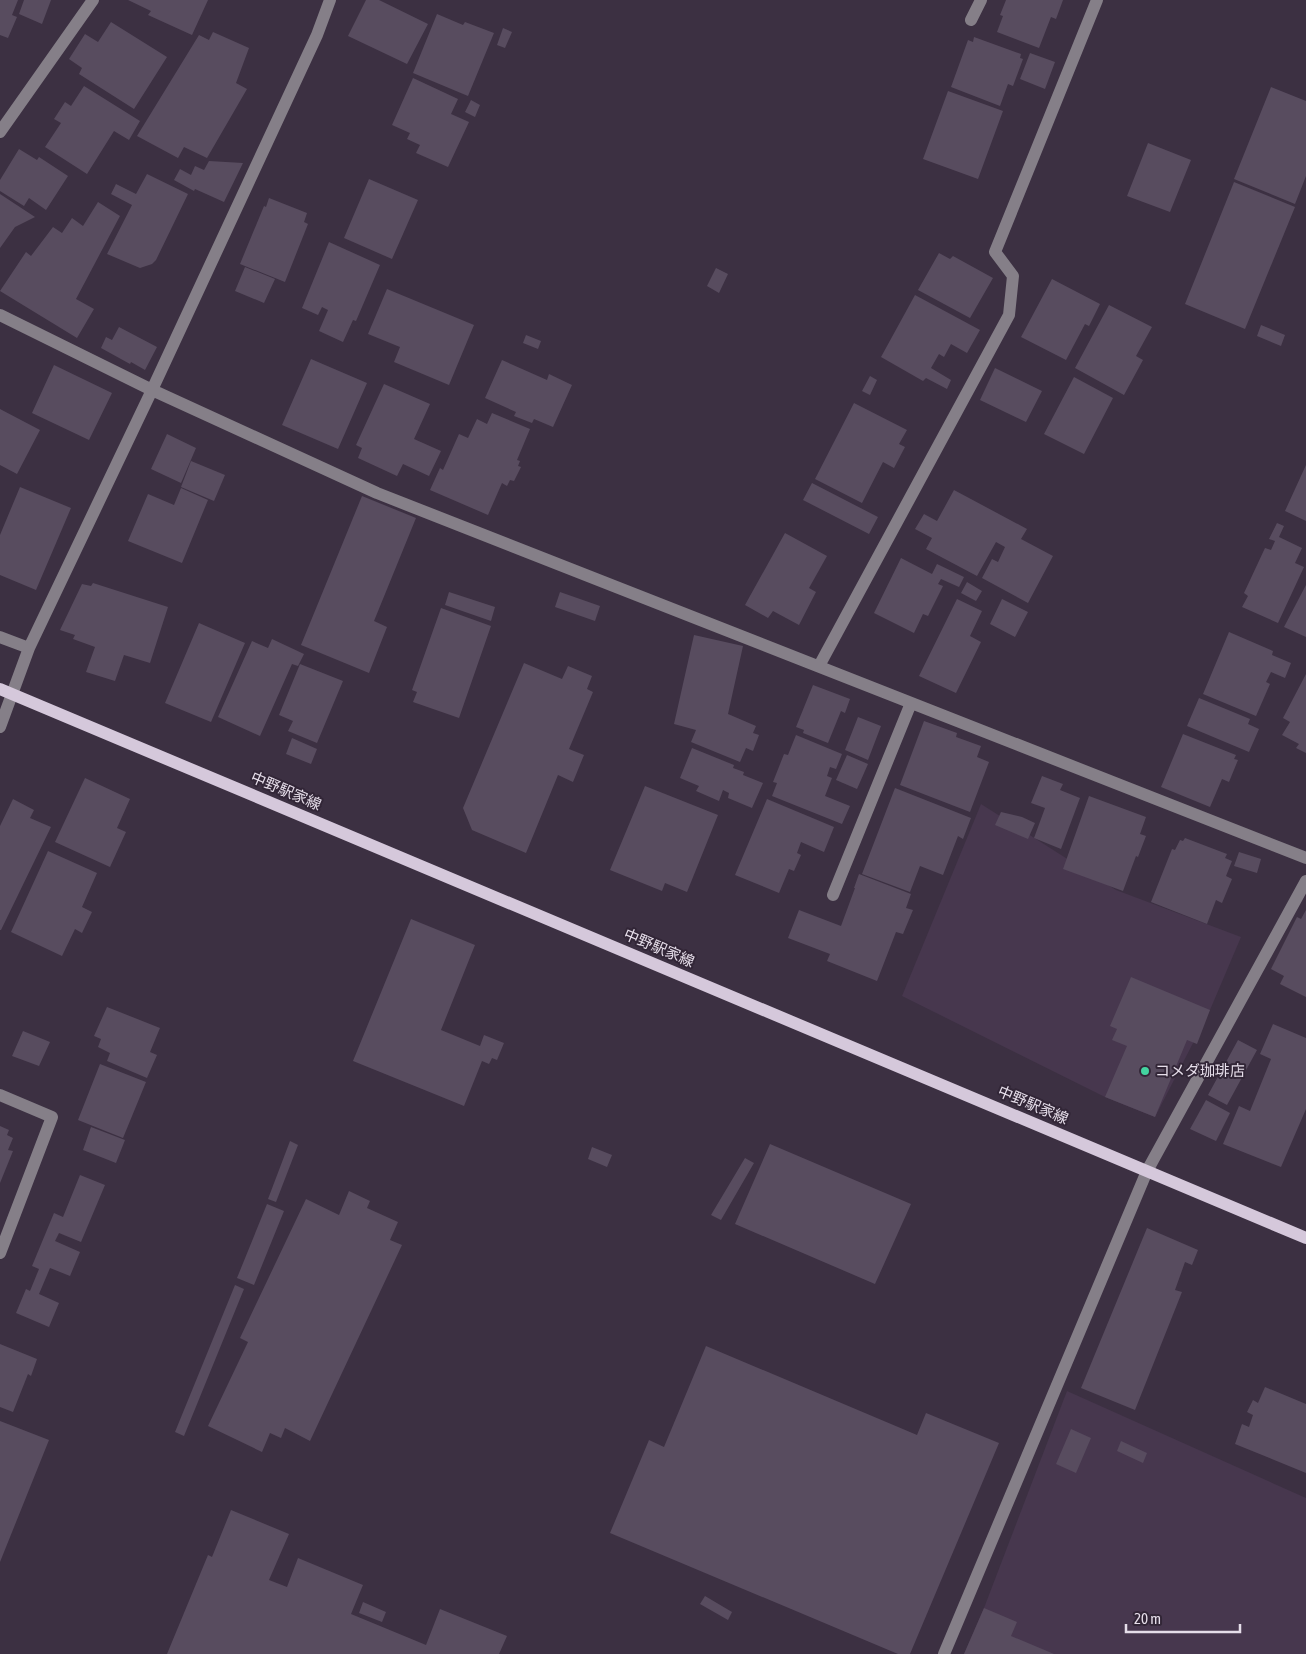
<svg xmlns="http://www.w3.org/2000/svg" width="1306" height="1654" viewBox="0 0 1306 1654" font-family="'Asap Condensed','Noto Sans JP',sans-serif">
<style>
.built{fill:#47374e}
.building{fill:#584c5f}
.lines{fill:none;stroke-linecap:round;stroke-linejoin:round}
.minor{stroke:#857f88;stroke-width:12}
.major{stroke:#d5c8db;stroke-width:12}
.poi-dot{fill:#43d4a0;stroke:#322637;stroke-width:2}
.labels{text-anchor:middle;stroke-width:4;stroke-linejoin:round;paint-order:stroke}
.street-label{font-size:15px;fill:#e6deea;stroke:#322637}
.poi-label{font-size:15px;fill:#e6deea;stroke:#322637;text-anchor:start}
</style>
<rect width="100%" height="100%" fill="#3c3042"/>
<path class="built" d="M 981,804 L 1116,890 L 1241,937 L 1210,1010 L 1155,1117 L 1105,1097 L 902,996 Z
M 1067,1391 L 1306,1498 L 1306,1654 L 964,1654 L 984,1608 Z"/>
<path class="building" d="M 0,0 L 18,0 L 12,15 L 17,17 L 8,38 L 0,35 Z
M 24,0 L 51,0 L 42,24 L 19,14 Z
M 128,0 L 208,0 L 192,35 L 148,15 L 151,11 Z
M 366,0 L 379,0 L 428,24 L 407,64 L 348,36 Z
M 1006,0 L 1063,0 L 1056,19 L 1051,17 L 1039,48 L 997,32 L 1003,16 L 1000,15 Z
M 437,14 L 463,25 L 465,22 L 494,33 L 468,96 L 413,73 Z
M 111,22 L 167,57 L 134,109 L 79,74 L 82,68 L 69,59 L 85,34 L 98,42 Z
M 503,28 L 512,32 L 505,48 L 497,45 Z
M 213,32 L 249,48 L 236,83 L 247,89 L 207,158 L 184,147 L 178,158 L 137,136 L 199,35 L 209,40 Z
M 974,37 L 1021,54 L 1020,58 L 1023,59 L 1013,86 L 1008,84 L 1000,106 L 951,87 L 968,40 L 973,42 Z
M 1030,53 L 1055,62 L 1045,89 L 1020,79 Z
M 413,78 L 458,99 L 451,114 L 469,122 L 448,167 L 416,153 L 420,145 L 407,139 L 410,133 L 392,125 Z
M 84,86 L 140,121 L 129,140 L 114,131 L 87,174 L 45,147 L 61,123 L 54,119 L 65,102 L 71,106 Z
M 1271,87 L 1306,101 L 1306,176 L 1295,204 L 1234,179 Z
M 948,91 L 1003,111 L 978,179 L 923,159 Z
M 471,100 L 480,105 L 475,117 L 465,112 Z
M 1148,143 L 1191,160 L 1170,212 L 1127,196 Z
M 19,149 L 37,160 L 39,157 L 68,176 L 46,210 L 29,198 L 24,206 L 0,191 L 0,180 Z
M 209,161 L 243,163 L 224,202 L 195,189 L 194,191 L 174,180 L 180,169 L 191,175 L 195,166 L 204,170 Z
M 147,174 L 188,194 L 156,260 L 152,264 L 140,268 L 107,254 L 132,205 L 111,194 L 116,184 L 136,194 Z
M 369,179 L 418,200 L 392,259 L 344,238 Z
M 1234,182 L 1295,207 L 1245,329 L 1185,304 Z
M 0,194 L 35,217 L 15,227 L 0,248 Z
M 269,198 L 307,213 L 304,222 L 308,224 L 285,282 L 240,264 L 264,206 L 266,207 Z
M 98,202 L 120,216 L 76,299 L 94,309 L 77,338 L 0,291 L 26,252 L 31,256 L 53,227 L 62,233 L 72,218 L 83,226 Z
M 329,242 L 380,265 L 356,321 L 353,320 L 343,342 L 319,331 L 328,310 L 322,307 L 318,315 L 302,308 Z
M 939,253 L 950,259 L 953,256 L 993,278 L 970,318 L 918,290 Z
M 245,267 L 275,279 L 264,303 L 235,291 Z
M 716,268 L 728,274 L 719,293 L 707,286 Z
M 1052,279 L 1100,304 L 1089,326 L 1085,324 L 1066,360 L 1021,337 Z
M 387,289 L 474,325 L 449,385 L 394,362 L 400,347 L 368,334 Z
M 915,295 L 980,330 L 967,353 L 951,344 L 944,357 L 939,354 L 931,368 L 951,380 L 947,389 L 926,378 L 923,381 L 881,357 Z
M 1109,305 L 1152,327 L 1136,356 L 1143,360 L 1124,395 L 1075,368 Z
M 1261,325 L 1285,335 L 1281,346 L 1257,336 Z
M 119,327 L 157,347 L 145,370 L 131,362 L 130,364 L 101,348 L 106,337 L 112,340 Z
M 526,335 L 541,341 L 538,349 L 523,343 Z
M 311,359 L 367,383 L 338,449 L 282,425 Z
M 502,360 L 547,380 L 549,374 L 572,385 L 553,427 L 534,419 L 532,423 L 514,416 L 516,412 L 485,398 Z
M 54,365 L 112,393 L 89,440 L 32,413 Z
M 995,368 L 1042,391 L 1026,422 L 980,400 Z
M 870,376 L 877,380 L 870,395 L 862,391 Z
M 1074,377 L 1113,398 L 1084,454 L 1044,434 Z
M 384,384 L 430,404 L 414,439 L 441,451 L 429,476 L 403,464 L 397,476 L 358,458 L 362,448 L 356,445 Z
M 854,403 L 907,430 L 899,444 L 905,447 L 894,468 L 883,462 L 862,503 L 815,479 Z
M 0,409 L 40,430 L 17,474 L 0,465 Z
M 492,413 L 530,429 L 517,460 L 520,461 L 518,466 L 521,467 L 514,481 L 510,480 L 507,486 L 502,483 L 488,515 L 430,490 L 440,468 L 443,470 L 459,434 L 468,438 L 477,419 L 487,424 Z
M 167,434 L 196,448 L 181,483 L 151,469 Z
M 191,461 L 225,475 L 214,501 L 181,487 Z
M 1306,465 L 1306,521 L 1285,511 Z
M 812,483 L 878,517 L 869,534 L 803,500 Z
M 20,487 L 71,508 L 36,590 L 0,575 L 0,535 Z
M 181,488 L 208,500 L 182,563 L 128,541 L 148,494 L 174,505 Z
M 954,490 L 1027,529 L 1021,539 L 1053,556 L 1028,603 L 982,578 L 992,559 L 998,562 L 1005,547 L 996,542 L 977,576 L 926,549 L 932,538 L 915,529 L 924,514 L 937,521 Z
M 362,496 L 416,518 L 374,621 L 387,627 L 369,673 L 301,645 Z
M 1277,523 L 1284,526 L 1279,537 L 1302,548 L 1295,563 L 1304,567 L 1278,623 L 1242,607 L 1248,596 L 1244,593 L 1265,548 L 1271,550 L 1275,541 L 1269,539 Z
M 785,533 L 827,556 L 809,588 L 816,592 L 799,625 L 773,611 L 768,618 L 745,605 Z
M 901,558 L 932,574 L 937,564 L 964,577 L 959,587 L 941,579 L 938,584 L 943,586 L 928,616 L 923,614 L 914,633 L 874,613 Z
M 967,582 L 982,591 L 976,601 L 961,593 Z
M 93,583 L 168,607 L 150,663 L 124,655 L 115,681 L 86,672 L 95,647 L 73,639 L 75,635 L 60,630 L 82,584 L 91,586 Z
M 1306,585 L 1306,637 L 1284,627 Z
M 449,592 L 495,607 L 491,621 L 445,605 Z
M 560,592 L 600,606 L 595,621 L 555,607 Z
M 957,599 L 982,611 L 970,636 L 981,642 L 956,693 L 919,676 Z
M 1002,599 L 1028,612 L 1015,637 L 990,624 Z
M 441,608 L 491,626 L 459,718 L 413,702 L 417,692 L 412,690 Z
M 199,623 L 245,643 L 211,722 L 165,703 Z
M 1229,632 L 1273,651 L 1272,655 L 1291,663 L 1285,678 L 1271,672 L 1266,682 L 1270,684 L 1256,716 L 1203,694 Z
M 694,635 L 743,646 L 728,714 L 756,726 L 753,733 L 759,735 L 753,751 L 746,748 L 740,762 L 691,742 L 696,730 L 674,724 Z
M 272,639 L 304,654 L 298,666 L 292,664 L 260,736 L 218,717 L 252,641 L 268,648 Z
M 524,663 L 562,679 L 568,666 L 592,676 L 587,689 L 593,692 L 569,749 L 584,755 L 573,782 L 558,775 L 526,853 L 472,830 L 463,808 Z
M 300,664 L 343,681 L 317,743 L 288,731 L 293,721 L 279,715 Z
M 1306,674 L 1306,753 L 1296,748 L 1299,744 L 1282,735 L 1290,722 L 1283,718 Z
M 813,685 L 850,699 L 845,713 L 841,711 L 828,743 L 803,733 L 804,730 L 796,727 Z
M 1199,698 L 1250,719 L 1248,724 L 1259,729 L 1249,752 L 1187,726 Z
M 858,717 L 881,726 L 868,760 L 845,750 Z
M 924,721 L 957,733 L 956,737 L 981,746 L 977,757 L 989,762 L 970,812 L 900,785 Z
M 1183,734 L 1236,755 L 1234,759 L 1238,760 L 1229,782 L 1222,779 L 1210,807 L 1161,787 Z
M 796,735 L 842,754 L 836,769 L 830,767 L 827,776 L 832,778 L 825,796 L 850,806 L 842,824 L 772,796 L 777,783 L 773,782 L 784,754 L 788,755 Z
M 292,738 L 317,749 L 311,764 L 286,754 Z
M 692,748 L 734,765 L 733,768 L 744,772 L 743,775 L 763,783 L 752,808 L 728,798 L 729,793 L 723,790 L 719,801 L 696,791 L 699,786 L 680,778 Z
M 847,755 L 868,764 L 857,789 L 836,780 Z
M 1042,776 L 1063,784 L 1060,790 L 1080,798 L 1061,849 L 1034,838 L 1045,808 L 1031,803 Z
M 85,778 L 130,799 L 117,828 L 126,832 L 110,867 L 55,842 Z
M 645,786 L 718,815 L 687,892 L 665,883 L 662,891 L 610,870 Z
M 895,788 L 971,818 L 963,839 L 958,836 L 943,875 L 920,866 L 910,892 L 862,874 Z
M 1089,796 L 1146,817 L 1140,834 L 1146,836 L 1138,857 L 1136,856 L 1123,891 L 1063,869 Z
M 13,799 L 34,810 L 30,818 L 51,827 L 1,930 L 0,930 L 0,826 Z
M 767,799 L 834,827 L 824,852 L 801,842 L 797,853 L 801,855 L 794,871 L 789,869 L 779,893 L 735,875 Z
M 1001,812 L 1022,817 L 1035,823 L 1028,839 L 995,825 Z
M 1185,838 L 1227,854 L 1225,858 L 1232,861 L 1226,876 L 1232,879 L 1222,903 L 1216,900 L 1207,924 L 1151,902 L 1172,849 L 1175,850 L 1180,840 L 1183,841 Z
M 48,851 L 97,873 L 82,907 L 92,912 L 82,933 L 75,929 L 62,956 L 11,932 Z
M 1239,852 L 1261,859 L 1257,873 L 1234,866 Z
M 859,874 L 911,894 L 906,908 L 913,910 L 903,934 L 896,932 L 877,981 L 827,961 L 830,954 L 788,938 L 799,910 L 841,926 L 855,888 L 854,888 Z
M 1306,910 L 1306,997 L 1280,984 L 1284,976 L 1271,969 L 1297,917 L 1301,919 Z
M 411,919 L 475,945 L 441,1030 L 480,1046 L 484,1035 L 504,1043 L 497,1060 L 492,1058 L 489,1064 L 482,1061 L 464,1106 L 353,1061 Z
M 1131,977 L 1210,1010 L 1197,1044 L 1187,1040 L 1155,1117 L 1105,1097 L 1127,1046 L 1112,1040 L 1117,1029 L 1110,1026 Z
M 107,1007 L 160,1028 L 150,1052 L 157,1055 L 147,1078 L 107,1061 L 110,1053 L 98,1047 L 101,1039 L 94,1036 Z
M 1273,1024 L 1306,1038 L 1306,1109 L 1281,1167 L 1223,1144 L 1239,1106 L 1250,1111 L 1271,1059 L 1260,1054 Z
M 23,1031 L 50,1042 L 39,1066 L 12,1056 Z
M 1238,1040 L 1257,1050 L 1227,1105 L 1208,1095 Z
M 100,1064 L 146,1082 L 123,1138 L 78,1120 Z
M 1206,1100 L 1230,1113 L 1216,1141 L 1190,1129 Z
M 0,1126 L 9,1130 L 7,1135 L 13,1138 L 8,1150 L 13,1151 L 0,1183 Z
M 91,1127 L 125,1140 L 116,1163 L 83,1150 Z
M 290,1141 L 298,1145 L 276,1202 L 268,1199 Z
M 770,1144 L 911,1204 L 875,1284 L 735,1224 Z
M 592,1147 L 612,1155 L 607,1167 L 588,1159 Z
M 745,1158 L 754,1163 L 721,1220 L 711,1215 Z
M 80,1175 L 105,1185 L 81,1242 L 59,1233 L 55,1241 L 80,1252 L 70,1276 L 50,1268 L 39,1294 L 59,1303 L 49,1327 L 16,1313 L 26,1289 L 30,1291 L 39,1269 L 32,1266 L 54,1213 L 63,1217 Z
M 349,1191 L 370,1201 L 367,1208 L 398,1222 L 390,1240 L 402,1245 L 310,1441 L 285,1428 L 281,1438 L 270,1433 L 262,1452 L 208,1426 L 248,1342 L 240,1338 L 306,1199 L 339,1215 Z
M 267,1204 L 284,1211 L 254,1285 L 237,1278 Z
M 1147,1228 L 1198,1250 L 1192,1265 L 1185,1262 L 1175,1290 L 1182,1292 L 1135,1410 L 1081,1388 Z
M 235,1285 L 244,1289 L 184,1436 L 175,1432 Z
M 0,1344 L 37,1359 L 31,1376 L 28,1374 L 13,1412 L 0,1407 Z
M 706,1346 L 917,1435 L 926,1413 L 999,1443 L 910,1654 L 898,1654 L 610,1533 L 649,1440 L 664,1447 Z
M 1265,1387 L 1306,1404 L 1306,1473 L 1235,1444 L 1242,1424 L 1249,1427 L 1253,1415 L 1247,1412 L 1253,1400 L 1258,1403 Z
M 0,1421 L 49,1440 L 0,1562 Z
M 1071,1429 L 1091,1438 L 1076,1473 L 1056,1464 Z
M 1121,1441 L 1147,1453 L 1143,1463 L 1117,1451 Z
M 231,1510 L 289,1534 L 269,1580 L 287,1587 L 298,1558 L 363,1585 L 351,1614 L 426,1645 L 440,1609 L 507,1636 L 499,1654 L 167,1654 L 208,1555 L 212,1557 Z
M 705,1596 L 732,1612 L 728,1620 L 700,1604 Z
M 363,1602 L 386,1612 L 382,1622 L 359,1613 Z
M 984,1608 L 1017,1622 L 1011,1636 L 1054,1654 L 964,1654 Z"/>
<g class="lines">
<path class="minor" d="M 971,20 L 981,0
M 0,132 L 93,0
M 0,315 L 152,390 L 377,493 L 1306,858
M 0,637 L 29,648
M 819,666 L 1009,315 L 1013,276 L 995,252 L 1097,0
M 0,727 L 29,648 L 152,390 L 317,35 L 330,0
M 833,895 L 911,703
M 0,1095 L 52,1117 L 0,1253
M 944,1654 L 1147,1171 L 1306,881"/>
<path class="major" d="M 0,689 L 1306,1238"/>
</g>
<circle class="poi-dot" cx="1145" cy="1071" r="5"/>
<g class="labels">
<g class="street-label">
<text transform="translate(286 791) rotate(23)" y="5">中野駅家線</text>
<text transform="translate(659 948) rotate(23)" y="5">中野駅家線</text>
<text transform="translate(1033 1105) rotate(23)" y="5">中野駅家線</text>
</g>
<g class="poi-label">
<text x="1155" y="1076">コメダ珈琲店</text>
</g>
</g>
<path d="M1126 1624v8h114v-8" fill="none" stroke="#e6deea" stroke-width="2.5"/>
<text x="1134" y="1624" font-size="15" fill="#e6deea" stroke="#322637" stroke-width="4" paint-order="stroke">20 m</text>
</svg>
